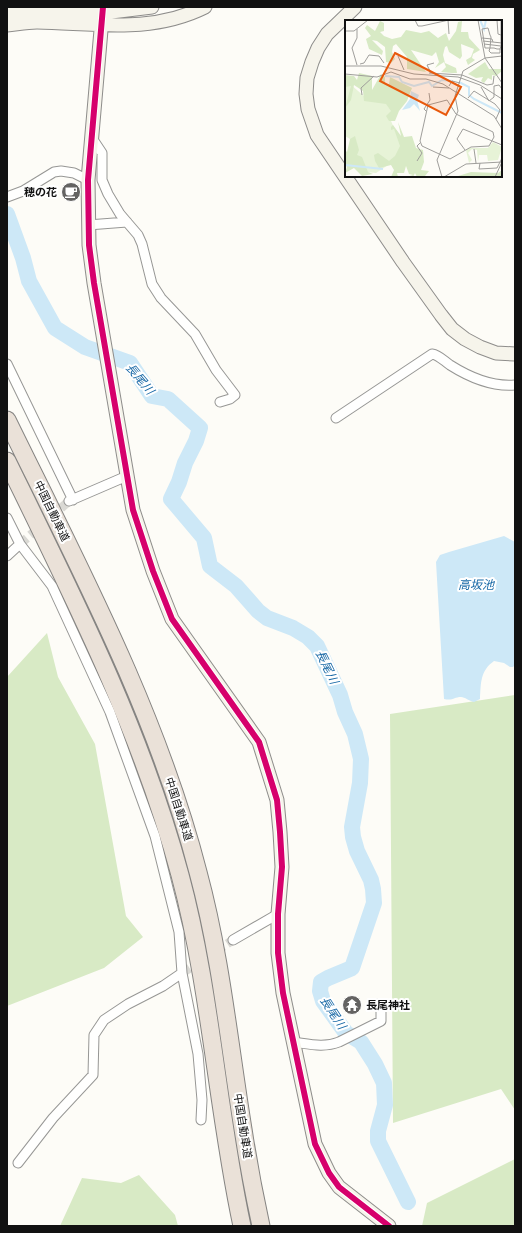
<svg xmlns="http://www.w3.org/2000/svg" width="522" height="1233" viewBox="0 0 522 1233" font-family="Literata,'Noto Sans JP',serif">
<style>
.forest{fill:#d8eac5}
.water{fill:#cde8f7}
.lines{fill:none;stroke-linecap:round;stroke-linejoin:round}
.river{stroke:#cde8f7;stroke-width:16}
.street-tunnel{stroke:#dad9d4;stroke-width:9;stroke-dasharray:9 4.5;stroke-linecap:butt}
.street-casing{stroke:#979795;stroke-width:11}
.secondary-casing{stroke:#8e8d8b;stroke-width:15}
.highway-casing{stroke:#858482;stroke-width:19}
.street{stroke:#fffffe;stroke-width:9}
.secondary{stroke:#f6f4eb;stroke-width:13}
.highway{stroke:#eae1d8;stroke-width:17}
.cycleway-casing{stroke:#fff;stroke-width:8}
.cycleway{stroke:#d6006c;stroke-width:6}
.labels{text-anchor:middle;stroke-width:4;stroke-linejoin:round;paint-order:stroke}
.poi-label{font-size:11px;font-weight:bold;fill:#111;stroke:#fff;text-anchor:end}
.street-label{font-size:11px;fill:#111;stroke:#fff}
.water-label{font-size:12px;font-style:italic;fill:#1768a6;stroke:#fff}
.inset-river{fill:none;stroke:#cde8f7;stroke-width:2}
.inset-road{fill:none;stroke:#9f9e9b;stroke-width:1}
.view{fill:#e8590c;fill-opacity:0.15;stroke:#e8590c;stroke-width:2}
.inset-edge{fill:none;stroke:#111;stroke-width:2}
</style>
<rect width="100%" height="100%" fill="#fdfcf7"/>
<path class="forest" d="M 47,633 L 58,677 L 95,744 L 126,916 L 143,937 L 104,968 L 7,1006 L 7,677 Z
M 515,695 L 515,1110 L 501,1089 L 393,1123 L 390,714 Z
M 515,1159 L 515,1226 L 422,1226 L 427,1203 Z
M 139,1175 L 175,1215 L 178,1226 L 60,1226 L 82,1178 L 121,1183 Z"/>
<path class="water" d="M 504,536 L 515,542 L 515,665 L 513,667 L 510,667 L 504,663 L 494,661 C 480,671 481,683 480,699 L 474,702 C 469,701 465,697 461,697 C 454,697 453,701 444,699 L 436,562 L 440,555 L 449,552 Z"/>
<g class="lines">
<path class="river" d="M 7,214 L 23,258 L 29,281 L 55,328 L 85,347 L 130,363 L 152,396 L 168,399 L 200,428 L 196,441 L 185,463 L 179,482 L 171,499 L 204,538 L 210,566 L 236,586 L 258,611 L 267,618 L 293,628 L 308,637 L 317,646 L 340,695 L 345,712 L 355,734 L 361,759 L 360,783 L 352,827 L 353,837 L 357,851 L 371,880 L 373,889 L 374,903 L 352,968 L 328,978 L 321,982 L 320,991 L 323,1001 L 346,1033 L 361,1042 L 375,1064 L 384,1083 L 385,1105 L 378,1131 L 378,1141 L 408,1202"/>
<path class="street-tunnel" d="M 51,517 L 69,501
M 20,544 L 42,525
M 182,973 L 233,940"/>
<defs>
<path id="street" d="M 92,138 L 102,153 L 102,180 L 108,194 L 120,214 L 138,235 L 142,244 L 152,284 L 161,298 L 195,334 L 216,370 L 235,395 L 230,399 L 220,402
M 7,197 L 23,191 L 54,172 L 61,171 L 74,173 L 88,180
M 88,225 L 127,222
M 7,364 L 73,500
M 336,418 L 432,354 C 439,355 444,361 450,365 C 469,377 492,387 515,385
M 69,501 L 127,476
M 7,518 L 20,544 L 52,586 L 110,712 L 155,836 L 179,932 L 182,973 L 198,1054 L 202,1100 L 201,1120
M 7,556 L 20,544
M 233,940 L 278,914
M 293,1042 C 309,1044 324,1048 339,1042 L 381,1021 L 381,1011 L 378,1004
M 18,1163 L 53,1118 L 93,1075 L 94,1035 L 104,1020 L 128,1004 L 163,986 L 182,973"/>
<path id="secondary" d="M 103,7 L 88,180 L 89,245 L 94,283 L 133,510 L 153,571 L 172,619 L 259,742 L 277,800 L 280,832 L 282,867 L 278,914 L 278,953 L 283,993 L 315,1144 L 329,1173 L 339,1187 L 389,1226
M 355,7 L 327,34 L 318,48 L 312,62 L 307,78 L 306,94 L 308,109 L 317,135 L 403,262 L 441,315 L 452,329 L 465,339 L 480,347 L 496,353 L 515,354
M 7,13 L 33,11 L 103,13 L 152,7
M 7,25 C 17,24 27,22 37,22 C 95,23 151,34 205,7"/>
<path id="highway" d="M 7,420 C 79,567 157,713 198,872 C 221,957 229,1043 243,1129 C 248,1162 254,1194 261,1226
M 7,461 C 73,596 141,730 180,875 C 211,990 217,1110 242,1226"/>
</defs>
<use href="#street" class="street-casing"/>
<use href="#secondary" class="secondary-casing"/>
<use href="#highway" class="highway-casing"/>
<use href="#street" class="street"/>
<use href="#secondary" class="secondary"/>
<use href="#highway" class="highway"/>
<defs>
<path id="cycleway" d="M 103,7 L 88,180 L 89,245 L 94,283 L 133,510 L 153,571 L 172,619 L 259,742 L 277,800 L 280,832 L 282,867 L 278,914 L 278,953 L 283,993 L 315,1144 L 329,1173 L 339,1187 L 389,1226"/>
</defs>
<use href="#cycleway" class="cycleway-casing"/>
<use href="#cycleway" class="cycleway"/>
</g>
<defs>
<symbol id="cafe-disc" viewBox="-11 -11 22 22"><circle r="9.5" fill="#646362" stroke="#fff"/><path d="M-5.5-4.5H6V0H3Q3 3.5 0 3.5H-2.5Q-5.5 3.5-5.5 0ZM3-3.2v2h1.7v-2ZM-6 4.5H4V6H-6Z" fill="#fff"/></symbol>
<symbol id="temple-disc" viewBox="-11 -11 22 22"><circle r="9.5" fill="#646362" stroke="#fff"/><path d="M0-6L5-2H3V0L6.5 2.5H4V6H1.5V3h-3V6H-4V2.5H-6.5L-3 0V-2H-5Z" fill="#fff"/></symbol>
</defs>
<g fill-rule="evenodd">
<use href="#cafe-disc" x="60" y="181" width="22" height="22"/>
<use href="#temple-disc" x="341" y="994" width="22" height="22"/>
</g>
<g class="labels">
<g class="poi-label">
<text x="57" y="196">穂の花</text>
<text x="366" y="1009" text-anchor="start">長尾神社</text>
</g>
<g class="street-label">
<text transform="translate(52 511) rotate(64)" y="4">中国自動車道</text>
<text transform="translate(179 809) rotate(72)" y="4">中国自動車道</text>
<text transform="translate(243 1126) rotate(81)" y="4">中国自動車道</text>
</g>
<g class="water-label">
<text transform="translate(140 379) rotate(50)" y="4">長尾川</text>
<text x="476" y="589">高坂池</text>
<text transform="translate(327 667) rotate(64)" y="4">長尾川</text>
<text transform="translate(333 1013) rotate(57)" y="4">長尾川</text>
</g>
</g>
<g transform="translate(345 20)">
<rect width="157" height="157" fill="#fdfcf7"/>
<path d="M 4,63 L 21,78 L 36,79 L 50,89 L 44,96 L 56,125 L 52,139 L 31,153 L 21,152 L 11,136 L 10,122 L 0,116 L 0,67 ZM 148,122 L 157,127 L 153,140 L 143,141 L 142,135 L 134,135 L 133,142 L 132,130 L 127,129 L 123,133 L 127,140 L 124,143 L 121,130 L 124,128 L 143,128 Z" fill="#e7f3d7"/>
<path d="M 35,1 L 39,3 L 39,11 L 35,12 L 39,16 L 47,19 L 56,17 L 61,10 L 76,13 L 84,11 L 93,18 L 101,13 L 104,21 L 111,11 L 113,2 L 117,1 L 116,12 L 123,12 L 124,18 L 135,30 L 128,34 L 127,38 L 130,40 L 123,45 L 121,40 L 126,37 L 129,29 L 116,24 L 117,36 L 115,39 L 104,32 L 102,26 L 100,27 L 98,35 L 100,43 L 111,48 L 112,53 L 107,53 L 96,52 L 101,47 L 99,42 L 90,48 L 94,42 L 91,32 L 87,36 L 66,30 L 81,52 L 62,49 L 62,37 L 51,24 L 48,26 L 47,32 L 50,39 L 46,43 L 41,42 L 40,27 L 32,21 L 27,20 L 38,31 L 37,35 L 24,29 L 21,19 L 26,16 L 20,8 L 22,5 L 30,11 ZM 140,42 L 144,49 L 157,49 L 157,51 L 151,56 L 147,55 L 147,60 L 143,58 L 139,63 L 136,61 L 138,57 L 131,58 L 123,54 ZM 14,53 L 27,56 L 27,70 L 36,54 L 40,57 L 40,64 L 44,64 L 45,57 L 67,68 L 62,81 L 54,91 L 50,101 L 44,101 L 41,96 L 46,91 L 41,84 L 19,81 L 18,71 L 9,65 L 6,80 L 0,88 L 6,66 L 0,67 L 0,55 L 9,56 L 12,60 ZM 53,102 L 59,117 L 67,116 L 71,128 L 78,130 L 79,142 L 76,150 L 84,151 L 80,156 L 72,157 L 70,153 L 68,157 L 61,157 L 68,155 L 64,154 L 61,146 L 59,153 L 52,153 L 53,157 L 46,157 L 49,150 L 46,145 L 34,148 L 30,141 L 29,135 L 33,133 L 44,141 L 50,136 L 55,126 L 49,109 L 46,110 L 46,107 L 48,105 L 56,116 ZM 10,116 L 14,130 L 12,135 L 17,137 L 23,152 L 28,154 L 17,156 L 9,148 L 0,153 L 2,147 L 0,144 L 0,130 L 2,132 L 5,119 ZM 157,150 L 157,156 L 153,157 L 110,157 L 126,152 L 153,153 Z" fill="#d8eac5"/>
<path d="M 66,71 L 74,75 L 72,80 L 75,91 L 69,84 L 65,88 L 57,90 L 65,79 Z" fill="#cde8f7"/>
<path class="inset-river" d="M 135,0 L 139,9 L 141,0M 40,56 L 54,57 L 57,62 L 69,66 L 84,62 L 87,66 L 97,60 L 108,61M 114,62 L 124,67 L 124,75 L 129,79 L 157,93M 0,145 L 38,149"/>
<path class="inset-road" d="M 70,0 L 73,6 L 77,6 L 104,0M 103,0 L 104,14M 133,0 L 140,38M 152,0 L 153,14 L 156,15M 157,1 L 156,1 L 156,26 L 155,29 L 155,33 L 146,33 L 144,31 L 145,28 L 146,17 L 145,15 L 143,8 L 137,9 L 140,28 L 149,28 L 152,29 L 157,29M 12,9 L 12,18 L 7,28 L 12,45M 0,11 L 9,11 L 23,0M 137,18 L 147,19 L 148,22M 138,21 L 157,23M 139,24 L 156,26M 53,36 L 59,50M 157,36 L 140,38 L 157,63M 15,44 L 19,43 L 24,35 L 34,36 L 39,43M 0,46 L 36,46 L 69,54 L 113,57 L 135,65 L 157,79M 84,53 L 117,55 L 142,65 L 148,64 L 149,56M 86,53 L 82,45 L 89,43M 0,54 L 32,57 L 46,52 L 65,59 L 81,59 L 98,64 L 149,96 L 157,109M 104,66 L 107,61 L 115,63M 88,67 L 104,68M 136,67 L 144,81 L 149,77 L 149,66 L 154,65 L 157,69M 17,75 L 16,68 L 29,56M 123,78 L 129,71 L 150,84 L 155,90 L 151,99M 102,80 L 111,94 L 148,112 L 149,117 L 144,126 L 126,127 L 105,139 L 77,126 L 75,121 L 83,85 ZM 81,91 L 79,89 L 85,80 L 84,73M 129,129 L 131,143M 120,130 L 112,119 L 118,109 L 157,125M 72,141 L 77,133 L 72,126 L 75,123M 135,143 L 134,149 L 152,148 L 157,138M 97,157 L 92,140 L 113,91 L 110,76 L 118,51 L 140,38M 99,157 L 121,144 L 157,142M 150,157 L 157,142"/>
<path class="view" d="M 50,33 L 116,67 L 101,95 L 35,61 Z"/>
<rect width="157" height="157" class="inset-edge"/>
</g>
<rect width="522" height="1233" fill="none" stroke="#111111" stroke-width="16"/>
</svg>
